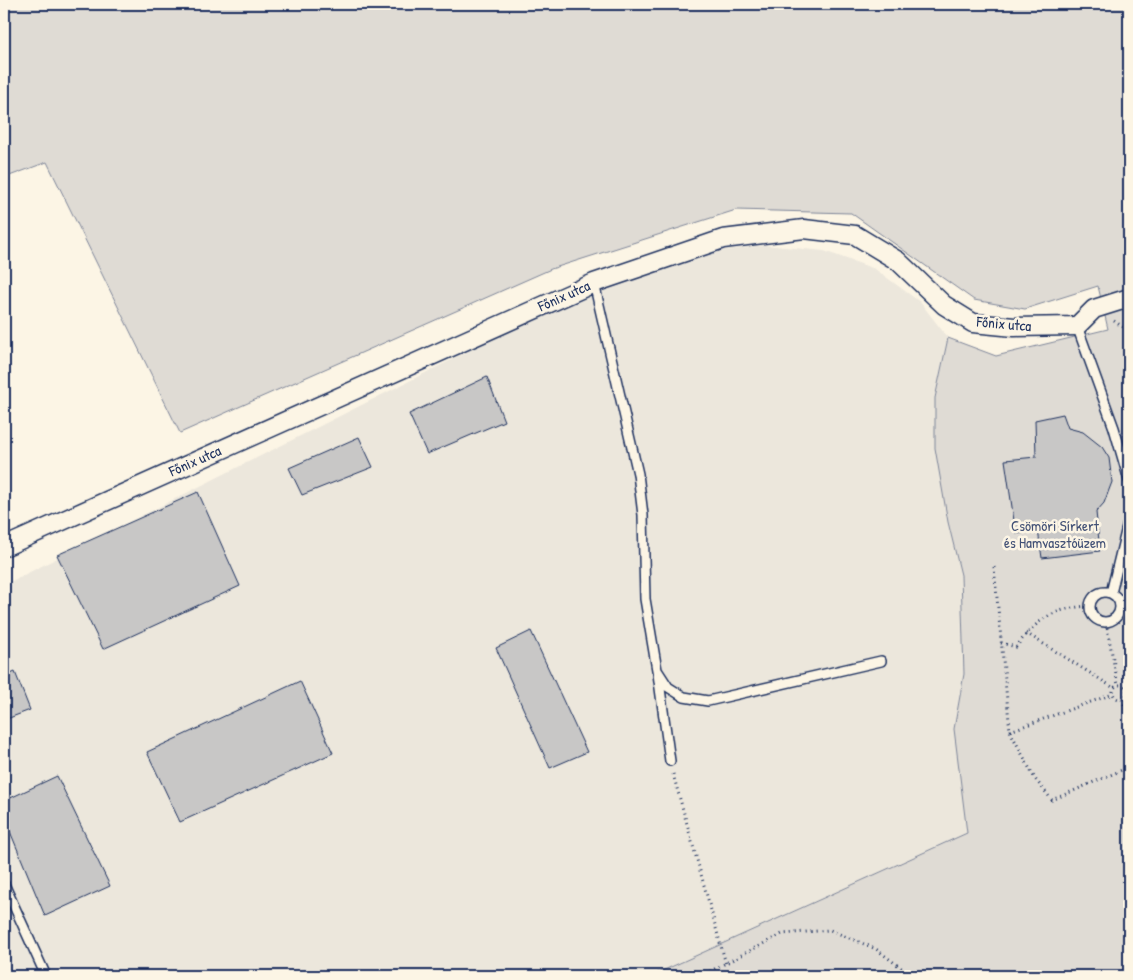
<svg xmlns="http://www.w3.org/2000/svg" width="1133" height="980" viewBox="0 0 1133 980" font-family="'Patrick Hand',sans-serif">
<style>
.built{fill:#ece7dc}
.green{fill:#dfdbd4;stroke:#7d8599}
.building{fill:#c8c7c6;stroke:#1b2f5e}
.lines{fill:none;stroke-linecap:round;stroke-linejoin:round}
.service-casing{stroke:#1b2f5e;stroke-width:12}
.minor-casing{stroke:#1b2f5e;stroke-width:21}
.path{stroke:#1b2f5e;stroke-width:3;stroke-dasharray:1 4;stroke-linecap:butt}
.service{stroke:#fcf5e5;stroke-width:9}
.minor{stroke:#fcf5e5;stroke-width:18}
.labels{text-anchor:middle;stroke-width:5;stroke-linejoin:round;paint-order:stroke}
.street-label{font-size:15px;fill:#1b2f5e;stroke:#fcf5e5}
.park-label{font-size:15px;fill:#425176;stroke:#fcf5e5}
</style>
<rect width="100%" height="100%" fill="#fcf5e5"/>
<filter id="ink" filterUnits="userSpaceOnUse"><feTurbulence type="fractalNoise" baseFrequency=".02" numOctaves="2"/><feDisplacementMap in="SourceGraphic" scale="10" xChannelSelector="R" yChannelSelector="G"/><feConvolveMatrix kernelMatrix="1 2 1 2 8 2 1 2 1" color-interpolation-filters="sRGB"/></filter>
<g filter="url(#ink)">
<path class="built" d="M 765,245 L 824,251 L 875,269 L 920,302 L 948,338 L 935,398 L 948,522 L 961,575 L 964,674 L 954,729 L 967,833 L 651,976 L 4,976 L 4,585 L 566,302 L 695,254 Z"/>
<path class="green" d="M 4,4 L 1129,4 L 1129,976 L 651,976 L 967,833 L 954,729 L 964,674 L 961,575 L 948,522 L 935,448 L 935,398 L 948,338 L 996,356 L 1108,329 L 1098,286 L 1025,309 L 974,300 L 851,213 L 736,210 L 551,269 L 180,433 L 47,162 L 4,178 Z"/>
<path class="building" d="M 487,377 L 504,421 L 427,454 L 409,414 Z
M 1063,414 L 1068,428 L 1083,432 L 1102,447 L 1109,458 L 1112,482 L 1104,503 L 1096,512 L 1100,551 L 1042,558 L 1038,530 L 1016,534 L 1005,460 L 1036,457 L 1035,420 Z
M 359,437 L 373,467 L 302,495 L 289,468 Z
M 198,492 L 240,586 L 103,649 L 57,555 Z
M 531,631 L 587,752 L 550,768 L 496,648 Z
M 15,672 L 30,710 L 4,720 L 4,677 Z
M 300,681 L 333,753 L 180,822 L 147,752 Z
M 57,776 L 110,886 L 45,916 L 4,817 L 4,801 Z"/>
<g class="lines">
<defs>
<path id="service" d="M 594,283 L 638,474 L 643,515 L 645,599 L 657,670 L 668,687 L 684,697 L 708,701 L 881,661
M 1077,326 L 1114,428 L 1129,480
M1090 607a15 15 0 1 1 30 0a15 15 0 1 1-30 0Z
M 1111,593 L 1129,519
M 658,674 L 670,761
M 4,884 L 46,976"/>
<path id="minor" d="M 4,547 L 594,283 L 723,239 L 804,229 L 855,235 L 898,261 L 944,305 L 973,323 L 1014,327 L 1077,326 L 1094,309 L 1129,298"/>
</defs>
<use href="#service" class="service-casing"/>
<use href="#minor" class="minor-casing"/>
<path class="path" d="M 1114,321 L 1129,331
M 994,567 L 1010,731 L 1035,779 L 1052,800 L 1129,767
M 1106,623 L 1118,685
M 1026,633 L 1114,688
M 1001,643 L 1016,647 C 1037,619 1054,608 1089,606
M1113 692a7 7 0 1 1 14 0a7 7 0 1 1-14 0Z
M 1122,699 L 1129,717
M 1010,731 L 1113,694
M 673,774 L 726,964
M 701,976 L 782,934 L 830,930 L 876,949 L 912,976"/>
<use href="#service" class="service"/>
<use href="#minor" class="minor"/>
</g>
</g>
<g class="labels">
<g class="street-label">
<text transform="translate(564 296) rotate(-24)" y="5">Főnix utca</text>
<text transform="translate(1004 324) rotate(5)" y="5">Főnix utca</text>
<text transform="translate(195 461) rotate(-24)" y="5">Főnix utca</text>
</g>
<g class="park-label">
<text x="1055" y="531">Csömöri Sírkert<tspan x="1055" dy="17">és Hamvasztóüzem</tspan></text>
</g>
</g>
<rect width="1133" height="980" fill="none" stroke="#fcf5e5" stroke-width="20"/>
<rect x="10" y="10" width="1113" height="960" fill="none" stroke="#1b2f5e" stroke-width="2" filter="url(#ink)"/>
</svg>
